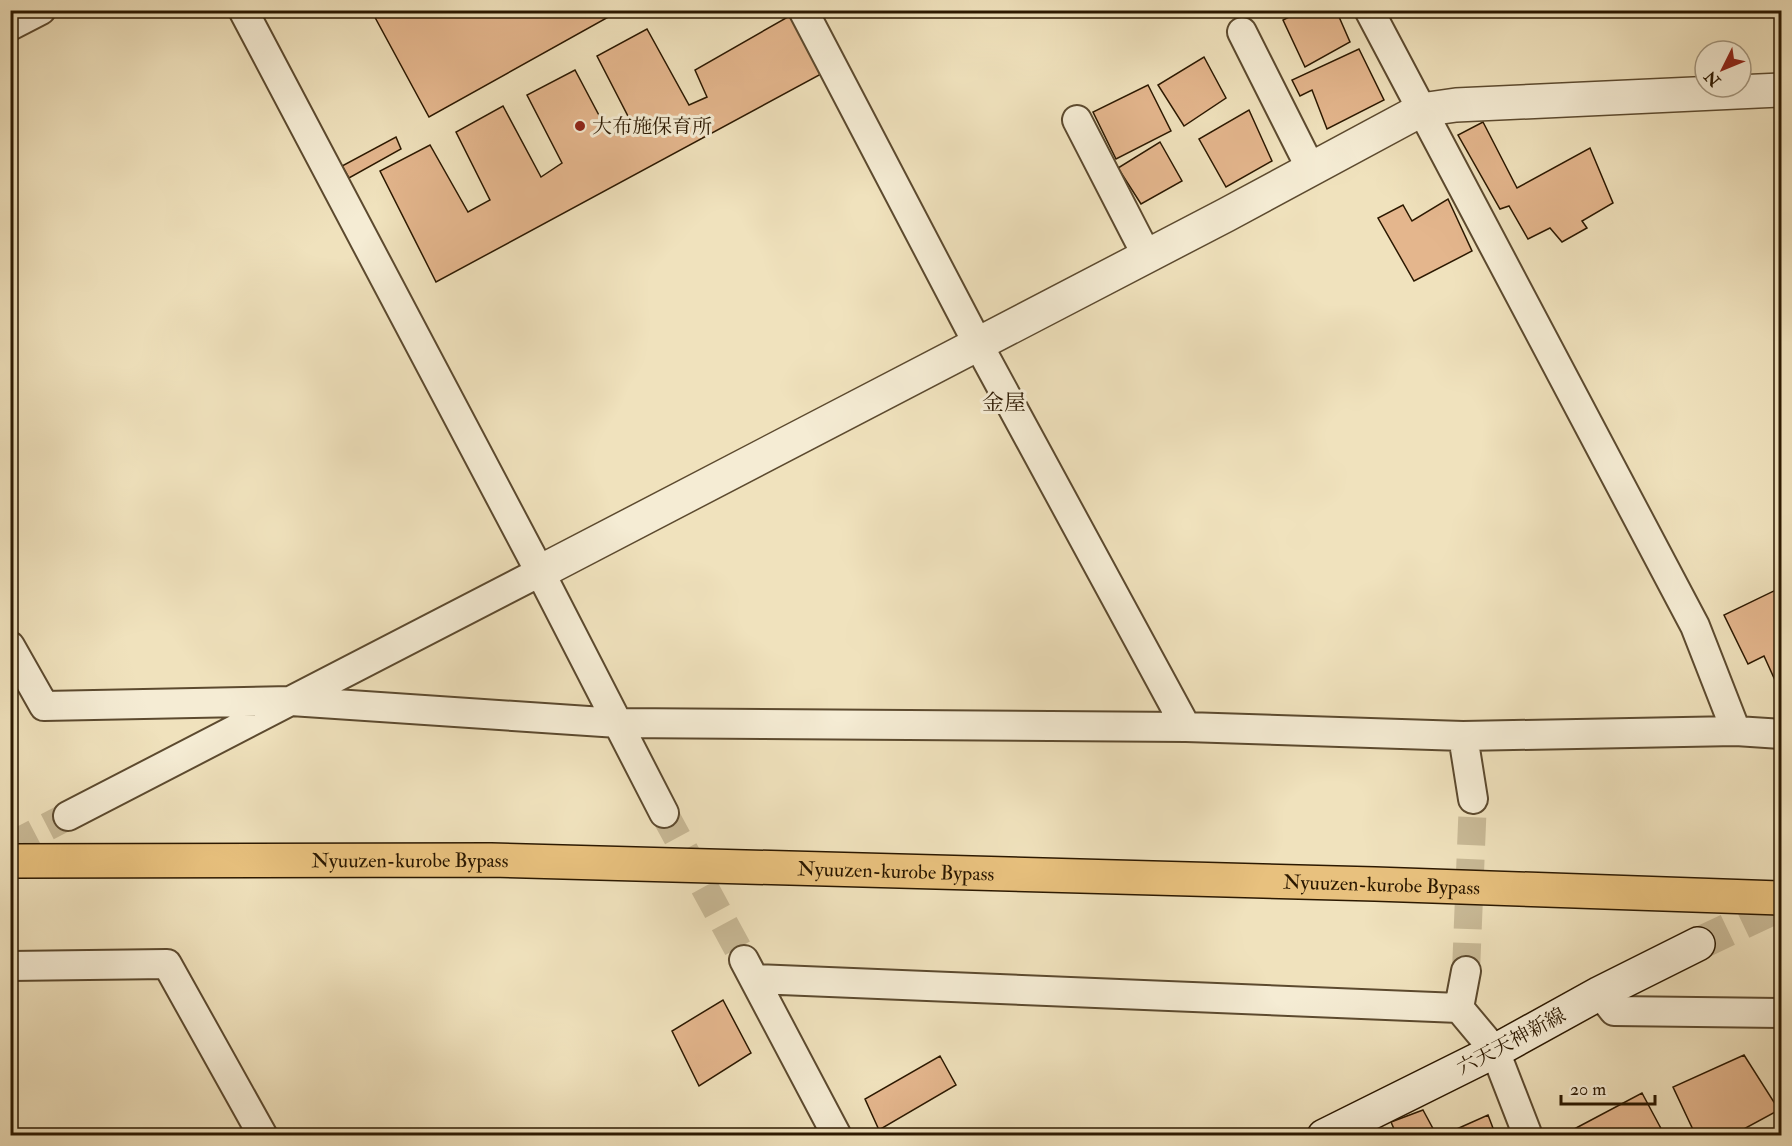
<svg xmlns="http://www.w3.org/2000/svg" width="1792" height="1146" viewBox="0 0 1792 1146" font-family="'IM FELL Double Pica','Noto Serif JP',serif">
<style>
.building{fill:#e4b68d;stroke:#2b1800;stroke-width:1.5}
.lines{fill:none;stroke-linecap:round;stroke-linejoin:round}
.minor-tunnel{stroke:#c9ba97;stroke-width:28;stroke-dasharray:28 14;stroke-linecap:butt}
.secondary-tunnel{stroke:#c9ba97;stroke-width:33;stroke-dasharray:33 16;stroke-linecap:butt}
.minor-casing{stroke:#5c4a2f;stroke-width:32}
.tertiary-casing{stroke:#5c4a2f;stroke-width:36}
.secondary-casing{stroke:#2b1800;stroke-width:36}
.trunk-casing{stroke:#2b1800;stroke-width:36}
.minor{stroke:#f5ecd4;stroke-width:28}
.tertiary{stroke:#f5ecd4;stroke-width:33}
.secondary{stroke:#f5ecd4;stroke-width:33}
.trunk{stroke:#e8c17e;stroke-width:33}
.poi-dot{fill:#8f2418;stroke:#f5ecd4;stroke-width:2}
.labels{text-anchor:middle;stroke-width:6;stroke-linejoin:round;paint-order:stroke}
.poi-label{font-size:20px;fill:#2b1800;stroke:#f5ecd4;text-anchor:start}
.street-label{font-size:20px;fill:#2b1800;stroke:#f5ecd4}
.quarter-label{font-size:22px;fill:#2b1800;stroke:#f5ecd4}
</style>
<rect width="100%" height="100%" fill="#f0e2bd"/>
<filter id="stains"><feTurbulence type="fractalNoise" baseFrequency=".00333" numOctaves="4"/><feColorMatrix values="0 0 0 0 .2 0 0 0 0 .09 0 0 0 0 .02 0 0 0 .5 -.17"/></filter>
<radialGradient id="worn" r=".72"><stop offset=".6" stop-color="#630" stop-opacity="0"/><stop offset="1" stop-color="#630" stop-opacity=".3"/></radialGradient>
<path class="building" d="M 371,10 L 621,10 L 429,117 Z
M 1303,10 L 1336,10 L 1350,42 L 1305,67 L 1283,20 Z
M 793,14 L 823,73 L 436,282 L 380,171 L 430,145 L 468,212 L 490,200 L 456,132 L 503,106 L 541,177 L 562,163 L 527,95 L 575,70 L 610,136 L 632,124 L 597,56 L 647,29 L 689,105 L 707,97 L 695,70 Z
M 1359,49 L 1384,100 L 1327,129 L 1312,90 L 1300,96 L 1292,80 Z
M 1204,57 L 1226,98 L 1184,126 L 1158,85 Z
M 1148,85 L 1171,131 L 1116,159 L 1093,112 Z
M 1249,110 L 1272,161 L 1226,187 L 1199,139 Z
M 1483,122 L 1517,188 L 1590,148 L 1613,203 L 1582,221 L 1587,228 L 1562,242 L 1550,228 L 1528,239 L 1509,206 L 1500,209 L 1458,135 Z
M 396,137 L 401,149 L 349,178 L 342,166 Z
M 1160,142 L 1182,181 L 1141,204 L 1118,168 Z
M 1448,199 L 1472,251 L 1414,281 L 1378,218 L 1403,205 L 1412,221 Z
M 1782,587 L 1782,688 L 1779,689 L 1764,656 L 1748,664 L 1724,615 Z
M 723,1000 L 751,1053 L 699,1086 L 672,1031 Z
M 1744,1055 L 1779,1110 L 1731,1136 L 1696,1136 L 1673,1087 Z
M 940,1056 L 956,1085 L 879,1130 L 865,1099 Z
M 1642,1093 L 1665,1136 L 1561,1136 Z
M 1423,1110 L 1437,1136 L 1397,1136 L 1391,1122 Z
M 1488,1115 L 1496,1136 L 1441,1136 Z"/>
<g class="lines">
<path class="minor-tunnel" d="M 664,813 L 744,960
M 10,846 L 68,816
M 1466,971 L 1473,799"/>
<path class="secondary-tunnel" d="M 1698,944 L 1782,904"/>
<defs>
<path id="minor" d="M 243,10 L 540,572 L 664,813
M 803,10 L 978,344 L 1186,727 L 1463,736 L 1473,799
M 1369,10 L 1695,626 L 1736,731
M 10,26 L 41,10
M 1242,32 L 1311,169
M 1077,120 L 1147,256
M 10,646 L 44,706 L 291,701 L 618,723 L 1186,727
M 1463,736 L 1736,731 L 1782,734
M 68,816 L 540,572
M 744,960 L 837,1136
M 10,966 L 167,964 L 263,1136
M 1466,971 L 1459,1008 L 1495,1051 L 1528,1136
M 754,979 L 1459,1008
M 1600,993 L 1614,1011 L 1782,1013"/>
<path id="tertiary" d="M 540,572 L 1226,215 L 1421,110 L 1456,105 L 1782,90"/>
<path id="secondary" d="M 1324,1136 L 1495,1051 L 1600,993 L 1698,944"/>
<g id="trunk">
<path id="s1" d="M 10,861 L 491,860 L 1375,884 L 1782,898"/>
</g>
</defs>
<use href="#minor" class="minor-casing"/>
<use href="#tertiary" class="tertiary-casing"/>
<use href="#secondary" class="secondary-casing"/>
<use href="#trunk" class="trunk-casing"/>
<use href="#minor" class="minor"/>
<use href="#tertiary" class="tertiary"/>
<use href="#secondary" class="secondary"/>
<use href="#trunk" class="trunk"/>
</g>
<circle class="poi-dot" cx="580" cy="126" r="6"/>
<g class="labels">
<g class="poi-label">
<text x="592" y="133">大布施保育所</text>
</g>
<g class="street-label">
<text dy="7" stroke="none"><textPath href="#s1" startOffset="400">Nyuuzen-kurobe Bypass</textPath></text>
<text dy="7" stroke="none"><textPath href="#s1" startOffset="886">Nyuuzen-kurobe Bypass</textPath></text>
<text dy="7" stroke="none"><textPath href="#s1" startOffset="1372">Nyuuzen-kurobe Bypass</textPath></text>
<text transform="translate(1511 1041) rotate(-28)" y="7">六天天神新線</text>
</g>
<g class="quarter-label">
<text x="1004" y="410">金屋</text>
</g>
</g>
<rect width="1792" height="1146" fill="none" stroke="#f0e2bd" stroke-width="36"/>
<rect x="12" y="12" width="1768" height="1122" fill="none" stroke="#2b1800" stroke-width="3"/>
<rect x="18" y="18" width="1756" height="1110" fill="none" stroke="#2b1800" stroke-width="1.5"/>
<g transform="translate(1723 69) rotate(227)"><circle r="28" fill="#f5ecd4" stroke="#a4977f" stroke-width="1.5"/>
<path d="M0-4.5L10 22L0 15L-10 22Z" fill="#8f2418"/>
<text y="-9" font-size="16" font-weight="bold" text-anchor="middle" fill="#2b1800">N</text>
</g>
<path d="M1561 1095v9h94v-9" fill="none" stroke="#2b1800" stroke-width="3"/>
<text x="1570" y="1095" font-size="18" fill="#2b1800" stroke="#f5ecd4" stroke-width="4.5" paint-order="stroke">20 m</text>
<rect width="100%" height="100%" filter="url(#stains)"/>
<rect width="100%" height="100%" fill="url(#worn)"/>
</svg>
